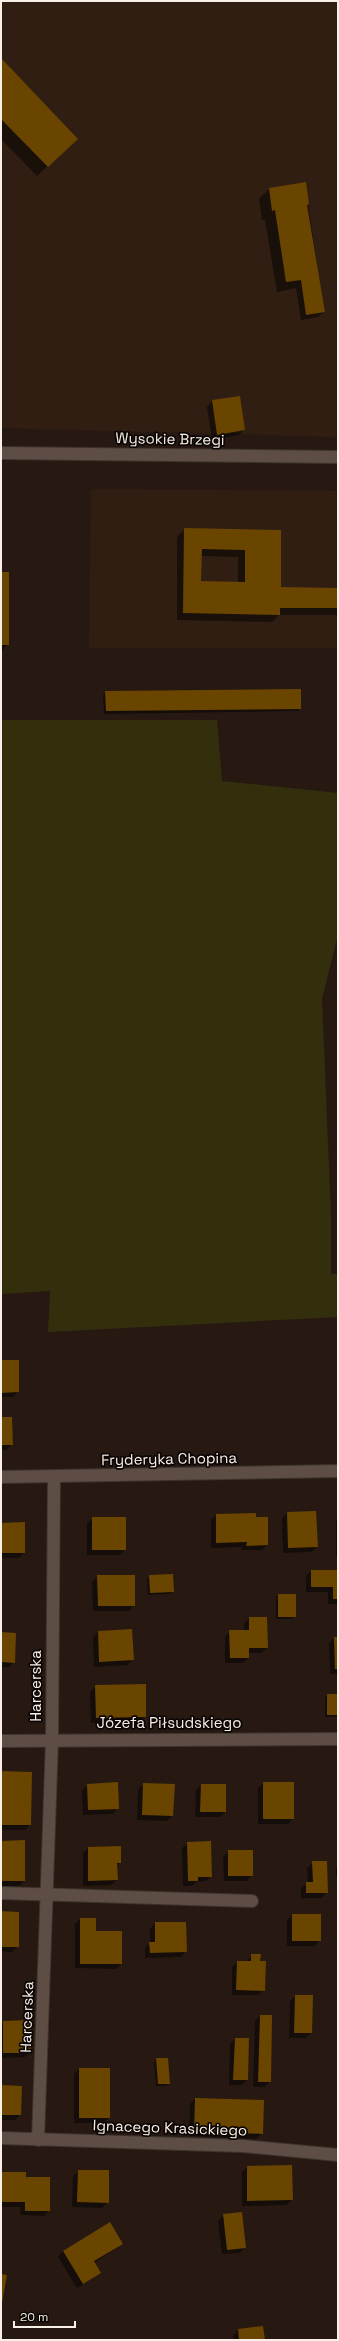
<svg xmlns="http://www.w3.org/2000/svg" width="339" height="2341" viewBox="0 0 339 2341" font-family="'Space Grotesk',sans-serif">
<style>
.built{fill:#311e13}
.green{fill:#332f0d}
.shadow{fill:#0007;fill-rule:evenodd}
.building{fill:#694500;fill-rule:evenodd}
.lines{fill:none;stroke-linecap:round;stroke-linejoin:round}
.minor-casing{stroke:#3e342f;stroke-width:14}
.tertiary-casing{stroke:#3e342f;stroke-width:14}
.minor{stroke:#5d4d45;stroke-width:12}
.tertiary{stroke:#5d4d45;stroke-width:12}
.labels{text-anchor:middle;stroke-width:3.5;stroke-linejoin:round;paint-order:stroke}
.street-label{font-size:15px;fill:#f9efe9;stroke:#0b0604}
</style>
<rect width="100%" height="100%" fill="#271912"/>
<path class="built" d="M 1,1 L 338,1 L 338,437 L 1,428 Z
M 91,489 L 338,491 L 338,648 L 89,648 Z"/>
<path class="green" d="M 1,720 L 217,720 L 222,781 L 338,793 L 338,935 L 322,999 L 331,1216 L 331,1274 L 338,1274 L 338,1317 L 48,1332 L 50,1291 L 1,1294 Z"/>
<path class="shadow" d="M 1,60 L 66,149 L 37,176 L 1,139 Z
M 305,183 L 324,312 L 318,317 L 301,320 L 296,288 L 277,292 L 265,220 L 262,220 L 259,199 L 269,189 Z
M 239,397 L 244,430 L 239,435 L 212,440 L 207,407 L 212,401 Z
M 185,529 L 280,530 L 280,588 L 338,589 L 338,615 L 279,615 L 272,622 L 177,620 L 177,537 ZM 201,556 L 238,557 L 238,582 L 200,582 Z
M 1,573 L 8,644 L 1,652 Z
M 106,692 L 300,709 L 298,711 L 104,714 L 103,695 Z
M 1,1361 L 18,1392 L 13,1397 L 1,1397 Z
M 1,1418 L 12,1444 L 7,1450 L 1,1450 Z
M 287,1513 L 317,1547 L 311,1552 L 283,1553 L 282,1518 Z
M 216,1515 L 255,1518 L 267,1545 L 262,1550 L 242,1550 L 242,1547 L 211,1548 L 211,1520 Z
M 338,1517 L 338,1557 L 336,1557 L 336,1520 Z
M 93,1518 L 125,1549 L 120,1555 L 87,1555 L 87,1523 Z
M 1,1524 L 24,1553 L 19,1558 L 1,1558 Z
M 311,1571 L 338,1571 L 338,1604 L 328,1604 L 328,1592 L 306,1592 L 306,1576 Z
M 98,1576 L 134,1605 L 129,1611 L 93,1611 L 92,1582 Z
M 150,1576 L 173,1592 L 170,1594 L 148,1595 L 147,1579 Z
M 278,1595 L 295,1616 L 292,1619 L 276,1619 L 276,1597 Z
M 249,1618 L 267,1647 L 262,1653 L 248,1653 L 248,1658 L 243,1663 L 225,1663 L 225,1637 L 230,1631 L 244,1631 L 244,1624 Z
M 98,1632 L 133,1660 L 127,1665 L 94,1667 L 93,1637 Z
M 1,1633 L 14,1662 L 9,1667 L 1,1667 Z
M 334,1638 L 338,1638 L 338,1674 L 330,1674 L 329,1643 Z
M 96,1686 L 145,1716 L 140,1722 L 91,1723 L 90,1692 Z
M 327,1695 L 338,1695 L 338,1717 L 325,1717 L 325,1698 Z
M 1,1772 L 30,1825 L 25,1830 L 1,1830 Z
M 263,1783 L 293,1818 L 288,1824 L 258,1824 L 258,1788 Z
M 144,1784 L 172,1816 L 167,1821 L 137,1820 L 138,1789 Z
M 88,1785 L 118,1808 L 113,1814 L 83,1815 L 82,1790 Z
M 201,1785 L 225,1812 L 220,1817 L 195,1817 L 196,1790 Z
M 1,1842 L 24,1881 L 19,1886 L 1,1886 Z
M 188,1843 L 211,1876 L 206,1881 L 196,1882 L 192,1886 L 183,1886 L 182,1848 Z
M 120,1847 L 120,1863 L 116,1867 L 117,1880 L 111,1885 L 83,1886 L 83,1853 L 88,1848 Z
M 229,1851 L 252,1875 L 247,1881 L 224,1881 L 223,1857 Z
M 313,1862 L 327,1892 L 322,1898 L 301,1898 L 301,1888 L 308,1883 L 307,1868 Z
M 338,1865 L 338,1876 L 336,1876 L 336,1868 Z
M 1,1912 L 18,1946 L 12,1952 L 1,1951 Z
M 292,1915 L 320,1940 L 315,1946 L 287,1946 L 287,1920 Z
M 80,1919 L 95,1932 L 121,1964 L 116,1969 L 75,1968 L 75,1924 Z
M 155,1923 L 186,1952 L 180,1957 L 145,1958 L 145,1948 L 150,1943 L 150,1929 Z
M 252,1955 L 264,1990 L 259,1995 L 232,1995 L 232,1967 L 237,1962 L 246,1962 Z
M 295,1996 L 311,2033 L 306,2038 L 289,2038 L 290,2001 Z
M 260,2016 L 270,2082 L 265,2087 L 253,2087 L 255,2021 Z
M 4,2022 L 30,2052 L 25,2057 L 1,2058 L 1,2024 Z
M 235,2039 L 247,2080 L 242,2085 L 229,2085 L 230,2044 Z
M 157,2059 L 169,2083 L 166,2086 L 156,2086 L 154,2062 Z
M 79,2069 L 109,2118 L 103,2123 L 74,2123 L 74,2074 Z
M 1,2086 L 20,2115 L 15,2120 L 1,2120 Z
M 195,2099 L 262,2133 L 256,2139 L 189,2136 L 190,2104 Z
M 247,2167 L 292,2200 L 286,2205 L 242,2206 L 242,2172 Z
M 79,2171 L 108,2202 L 102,2208 L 72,2207 L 73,2176 Z
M 1,2173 L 25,2178 L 49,2210 L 44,2216 L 21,2215 L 20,2207 L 1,2207 Z
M 224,2215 L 245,2247 L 240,2253 L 222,2254 L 218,2221 Z
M 122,2244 L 94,2263 L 100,2273 L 77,2288 L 58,2257 L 63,2251 Z
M 262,2327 L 264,2340 L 234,2340 L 233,2336 L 238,2330 Z"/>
<path class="building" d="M 1,58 L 78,139 L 48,167 L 1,119 Z
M 306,182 L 309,204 L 307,205 L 325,312 L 306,315 L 301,280 L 286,282 L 275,210 L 272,211 L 269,188 Z
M 240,396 L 245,430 L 217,435 L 212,400 Z
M 184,528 L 281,530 L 281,587 L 338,588 L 338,608 L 280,608 L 280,615 L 183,613 ZM 202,549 L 245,550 L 245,582 L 201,581 Z
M 1,572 L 9,572 L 9,645 L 1,645 Z
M 301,689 L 301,709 L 106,711 L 105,691 Z
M 1,1360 L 19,1360 L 19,1392 L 1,1393 Z
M 1,1417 L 12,1417 L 13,1445 L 1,1445 Z
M 316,1511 L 318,1547 L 288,1548 L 287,1512 Z
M 256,1513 L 256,1517 L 268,1517 L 268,1545 L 246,1546 L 247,1542 L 216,1543 L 216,1514 Z
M 92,1517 L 126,1517 L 126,1550 L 92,1550 Z
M 25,1522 L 25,1553 L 1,1553 L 1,1523 Z
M 311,1570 L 338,1570 L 338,1599 L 333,1599 L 333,1587 L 311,1587 Z
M 173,1574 L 174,1592 L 150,1593 L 149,1575 Z
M 97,1575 L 135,1575 L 135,1606 L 98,1606 Z
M 278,1594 L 296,1594 L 296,1617 L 278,1617 Z
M 249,1617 L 267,1617 L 268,1648 L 249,1648 L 249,1658 L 230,1658 L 229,1630 L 249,1630 Z
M 132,1629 L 134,1660 L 99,1662 L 98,1631 Z
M 1,1632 L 16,1633 L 15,1663 L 1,1662 Z
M 334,1637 L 338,1637 L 338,1669 L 335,1669 Z
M 146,1684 L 146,1717 L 96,1718 L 95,1685 Z
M 327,1694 L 338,1694 L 338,1715 L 327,1715 Z
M 1,1771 L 32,1772 L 31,1825 L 1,1825 Z
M 118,1782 L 119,1809 L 88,1810 L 87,1784 Z
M 263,1782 L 294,1782 L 294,1819 L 263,1819 Z
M 143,1783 L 175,1784 L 173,1816 L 142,1815 Z
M 201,1784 L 226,1784 L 226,1812 L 200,1812 Z
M 25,1840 L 25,1881 L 1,1881 L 1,1841 Z
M 211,1841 L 212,1877 L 198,1877 L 198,1881 L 188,1881 L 187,1842 Z
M 121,1846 L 121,1863 L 117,1863 L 118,1880 L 88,1881 L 88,1847 Z
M 228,1850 L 253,1850 L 253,1876 L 228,1876 Z
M 312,1861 L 327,1861 L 328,1893 L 306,1893 L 306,1882 L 313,1882 Z
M 1,1911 L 19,1912 L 19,1947 L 1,1947 Z
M 292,1914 L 321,1914 L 321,1941 L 292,1941 Z
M 80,1918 L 96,1918 L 96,1931 L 122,1931 L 122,1964 L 80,1964 Z
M 155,1922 L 186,1922 L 187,1952 L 150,1953 L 149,1942 L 155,1942 Z
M 251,1954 L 261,1954 L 260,1961 L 266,1961 L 265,1991 L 236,1990 L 237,1961 L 251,1961 Z
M 295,1995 L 313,1995 L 312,2033 L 294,2033 Z
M 260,2015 L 272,2015 L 271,2082 L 258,2082 Z
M 31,2020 L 31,2053 L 3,2053 L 3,2021 Z
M 235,2038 L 249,2038 L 248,2080 L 233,2080 Z
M 156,2058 L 168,2058 L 170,2084 L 158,2084 Z
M 79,2068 L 110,2068 L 110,2118 L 79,2118 Z
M 1,2085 L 22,2086 L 21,2115 L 1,2115 Z
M 195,2098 L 264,2100 L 263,2134 L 194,2131 Z
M 292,2165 L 293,2200 L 247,2201 L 247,2166 Z
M 78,2170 L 109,2170 L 109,2203 L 77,2202 Z
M 1,2172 L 26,2172 L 26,2177 L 50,2177 L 50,2211 L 25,2211 L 25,2202 L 1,2202 Z
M 242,2212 L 246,2248 L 227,2250 L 223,2214 Z
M 110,2222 L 123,2244 L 94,2261 L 101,2273 L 83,2284 L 63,2251 Z
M 1,2274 L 7,2275 L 2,2303 L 1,2303 Z
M 263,2326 L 265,2340 L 239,2340 L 238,2329 Z"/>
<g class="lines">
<defs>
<path id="minor" d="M 1,1477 L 338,1471
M 1,1741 L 338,1739
M 1,1893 L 252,1901
M 1,2138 L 243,2146 L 338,2155
M 38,2140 L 52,1740 L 54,1477"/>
<path id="tertiary" d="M 1,453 L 338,457"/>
</defs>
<use href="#minor" class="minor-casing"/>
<use href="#tertiary" class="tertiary-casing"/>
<use href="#minor" class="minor"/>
<use href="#tertiary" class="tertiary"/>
</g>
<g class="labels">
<g class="street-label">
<text transform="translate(170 439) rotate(1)" y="5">Wysokie Brzegi</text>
<text transform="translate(169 1459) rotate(-1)" y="5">Fryderyka Chopina</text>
<text transform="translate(36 1686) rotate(-90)" y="5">Harcerska</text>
<text x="169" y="1728">Józefa Piłsudskiego</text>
<text transform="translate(27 2017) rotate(-88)" y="5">Harcerska</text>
<text transform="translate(170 2128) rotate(2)" y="5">Ignacego Krasickiego</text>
</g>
</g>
<rect width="339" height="2341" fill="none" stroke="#f9efe9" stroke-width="4"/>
<path d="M14 2321v6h61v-6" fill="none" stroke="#f9efe9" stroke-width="2"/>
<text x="20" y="2321" font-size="12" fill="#f9efe9" stroke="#0b0604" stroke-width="3" paint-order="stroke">20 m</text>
</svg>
